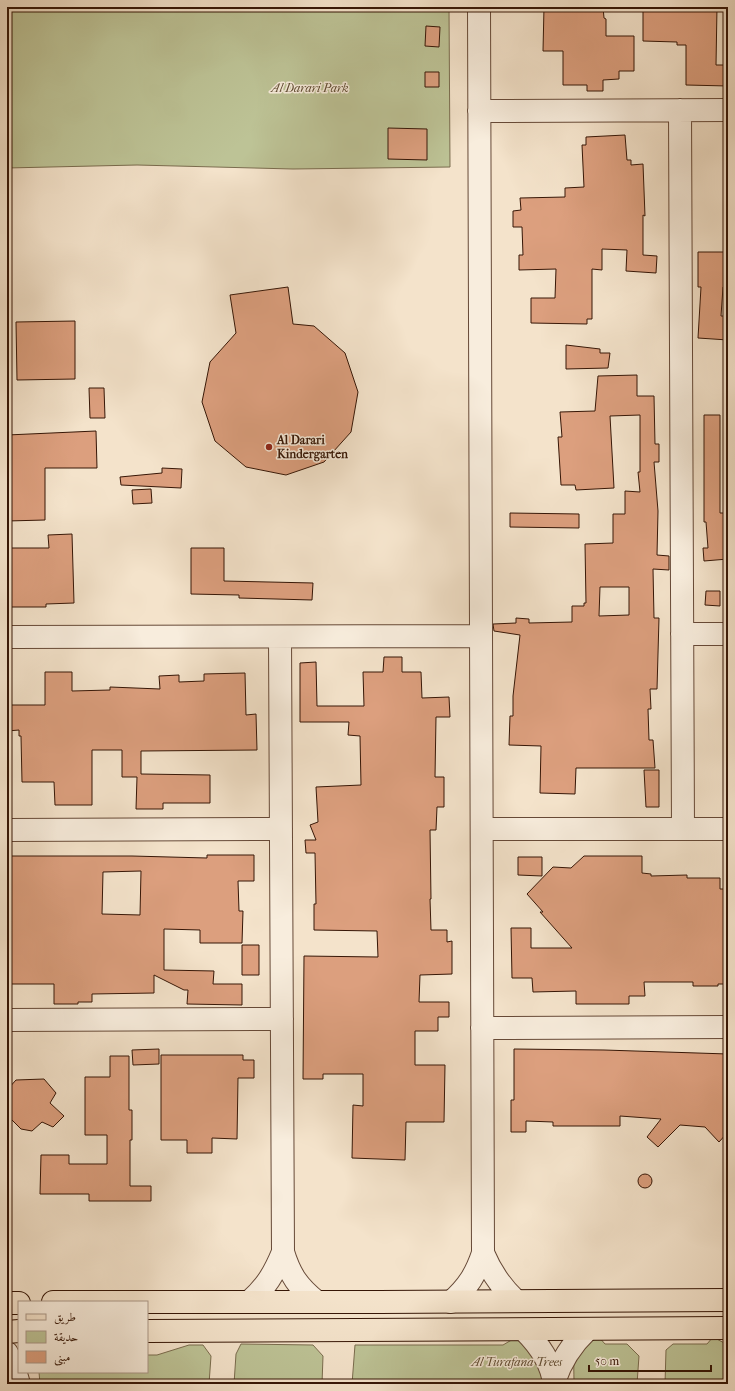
<svg xmlns="http://www.w3.org/2000/svg" width="735" height="1391" viewBox="0 0 735 1391" font-family="'IM FELL French Canon',Amiri,serif">
<style>
.green{fill:#bdc396;stroke:#7a6c4e}
.building{fill:#dc9f7e;stroke:#361606;fill-rule:evenodd}
.lines{fill:none;stroke-linecap:round;stroke-linejoin:round}
.minor-casing{stroke:#664937;stroke-width:24}
.major-casing{stroke:#361606;stroke-width:24}
.minor{stroke:#f8eddd;stroke-width:22}
.major{stroke:#f4e3cb;stroke-width:22}
.poi-dot{fill:#8f2418;stroke:#f8eddd;stroke-width:1.5}
.labels{text-anchor:middle;stroke-width:3;stroke-linejoin:round;paint-order:stroke}
.park-label{font-size:12px;font-style:italic;fill:#5e4a31;stroke:#f8eddd}
.poi-label{font-size:12px;font-weight:bold;fill:#361606;stroke:#f8eddd;text-anchor:start}
</style>
<rect width="100%" height="100%" fill="#f4e3cb"/>
<filter id="stains"><feTurbulence type="fractalNoise" baseFrequency=".005" numOctaves="4"/><feColorMatrix values="0 0 0 0 .2 0 0 0 0 .09 0 0 0 0 .02 0 0 0 .5 -.17"/></filter>
<radialGradient id="worn" r=".72"><stop offset=".6" stop-color="#630" stop-opacity="0"/><stop offset="1" stop-color="#630" stop-opacity=".3"/></radialGradient>
<path class="green" d="M 7,7 L 449,7 L 450,167 L 293,169 L 137,165 L 7,168 Z
M 598,1336 L 605,1344 L 627,1344 L 639,1356 L 637,1384 L 574,1384 C 574,1355 570,1350 598,1336 Z
M 713,1337 L 728,1345 L 728,1384 L 665,1384 L 666,1350 L 673,1344 L 707,1344 Z
M 515,1338 L 531,1345 L 543,1361 L 543,1384 L 352,1384 L 355,1345 L 503,1345 Z
M 241,1344 L 313,1345 L 323,1356 L 322,1384 L 234,1384 L 236,1354 Z
M 189,1345 L 203,1345 L 211,1356 L 209,1384 L 40,1384 L 39,1372 L 147,1372 L 147,1355 L 157,1355 Z"/>
<path class="building" d="M 544,7 L 603,7 L 604,18 L 606,19 L 606,36 L 634,36 L 634,71 L 619,71 L 619,79 L 603,80 L 603,91 L 587,91 L 587,85 L 563,85 L 563,51 L 543,51 Z
M 643,7 L 717,7 L 716,65 L 728,65 L 728,86 L 686,85 L 686,45 L 677,45 L 677,42 L 643,41 Z
M 426,26 L 440,27 L 439,47 L 425,46 Z
M 425,72 L 439,72 L 439,87 L 425,87 Z
M 388,128 L 427,129 L 427,160 L 388,159 Z
M 625,135 L 627,160 L 631,160 L 631,165 L 643,164 L 645,216 L 643,215 L 643,255 L 657,256 L 656,273 L 626,271 L 627,250 L 602,249 L 602,270 L 592,269 L 592,319 L 587,319 L 587,324 L 531,323 L 531,298 L 555,298 L 556,269 L 519,270 L 519,255 L 523,255 L 522,227 L 513,227 L 513,211 L 521,210 L 520,198 L 565,197 L 565,188 L 584,187 L 582,145 L 586,145 L 586,137 Z
M 698,252 L 728,252 L 728,287 L 723,287 L 721,316 L 728,316 L 728,340 L 698,338 L 701,287 L 698,287 Z
M 288,287 L 293,324 L 314,326 L 345,353 L 358,392 L 351,432 L 324,462 L 286,475 L 246,467 L 215,441 L 202,402 L 210,362 L 236,333 L 230,295 Z
M 75,321 L 75,379 L 17,380 L 16,322 Z
M 566,345 L 600,349 L 600,353 L 610,353 L 608,368 L 566,369 Z
M 637,375 L 637,396 L 654,396 L 655,444 L 659,444 L 659,462 L 654,462 L 658,511 L 657,555 L 669,556 L 669,570 L 653,569 L 654,618 L 659,618 L 657,689 L 650,689 L 651,709 L 648,709 L 649,740 L 653,740 L 655,768 L 576,768 L 575,794 L 540,793 L 541,746 L 509,745 L 510,716 L 513,716 L 513,696 L 520,635 L 494,631 L 493,624 L 516,623 L 516,618 L 529,619 L 529,623 L 572,622 L 572,606 L 584,606 L 584,603 L 586,603 L 585,544 L 613,543 L 613,514 L 625,514 L 625,491 L 640,492 L 638,472 L 640,472 L 640,415 L 610,416 L 614,488 L 576,490 L 575,485 L 561,485 L 558,437 L 562,437 L 560,412 L 595,411 L 598,376 ZM 600,587 L 629,587 L 629,615 L 599,616 Z
M 89,388 L 104,388 L 105,418 L 90,418 Z
M 704,415 L 720,415 L 720,513 L 728,513 L 728,559 L 704,561 L 703,548 L 708,548 L 706,522 L 704,522 Z
M 96,431 L 97,468 L 45,468 L 45,520 L 7,521 L 7,435 Z
M 162,468 L 182,469 L 181,488 L 121,485 L 120,477 L 162,473 Z
M 151,489 L 152,503 L 133,504 L 132,490 Z
M 510,513 L 579,514 L 579,528 L 510,527 Z
M 72,534 L 74,603 L 46,604 L 46,607 L 7,607 L 7,548 L 49,548 L 48,535 Z
M 191,548 L 224,548 L 224,581 L 313,583 L 312,600 L 239,598 L 239,595 L 191,594 Z
M 706,591 L 720,591 L 720,606 L 705,605 Z
M 384,657 L 402,657 L 402,672 L 421,672 L 422,698 L 449,697 L 450,717 L 436,717 L 435,777 L 444,777 L 444,807 L 437,807 L 436,830 L 430,830 L 431,899 L 430,899 L 431,930 L 447,930 L 447,942 L 452,941 L 452,974 L 420,975 L 419,1002 L 449,1002 L 449,1017 L 438,1017 L 438,1031 L 415,1031 L 415,1065 L 445,1065 L 444,1122 L 406,1122 L 405,1160 L 352,1158 L 353,1105 L 363,1106 L 363,1074 L 323,1074 L 323,1079 L 303,1079 L 304,956 L 378,957 L 377,931 L 314,930 L 314,904 L 316,904 L 315,853 L 306,853 L 305,840 L 316,840 L 310,825 L 318,822 L 316,787 L 361,785 L 360,736 L 348,735 L 349,722 L 300,722 L 300,663 L 316,662 L 317,706 L 364,706 L 363,672 L 383,672 Z
M 45,672 L 72,672 L 72,691 L 110,690 L 110,687 L 160,689 L 159,676 L 179,675 L 179,682 L 204,681 L 204,674 L 245,673 L 246,715 L 256,714 L 257,750 L 141,751 L 141,774 L 210,775 L 210,803 L 163,803 L 163,809 L 136,809 L 137,777 L 122,777 L 122,750 L 92,750 L 92,805 L 55,805 L 54,782 L 22,782 L 21,736 L 19,736 L 19,730 L 7,731 L 7,705 L 45,705 Z
M 644,770 L 659,770 L 659,807 L 646,807 Z
M 207,855 L 254,855 L 254,881 L 238,881 L 239,911 L 243,911 L 242,943 L 200,943 L 200,930 L 164,929 L 164,970 L 214,971 L 213,984 L 242,984 L 242,1005 L 187,1004 L 188,990 L 184,990 L 154,975 L 154,993 L 92,994 L 92,1002 L 78,1002 L 78,1004 L 54,1004 L 54,984 L 7,984 L 7,856 L 132,856 L 207,858 ZM 141,871 L 140,915 L 102,914 L 103,872 Z
M 584,856 L 642,856 L 642,873 L 651,874 L 651,876 L 687,875 L 687,878 L 720,878 L 720,889 L 728,889 L 728,984 L 718,984 L 718,986 L 693,986 L 693,982 L 644,982 L 645,996 L 629,996 L 629,1004 L 576,1004 L 576,991 L 533,992 L 532,978 L 512,978 L 511,928 L 531,928 L 531,948 L 572,948 L 540,912 L 543,912 L 527,894 L 553,867 L 571,868 Z
M 518,857 L 542,857 L 542,876 L 518,875 Z
M 242,945 L 259,945 L 259,975 L 242,975 Z
M 159,1049 L 159,1064 L 133,1065 L 132,1050 Z
M 514,1049 L 604,1050 L 728,1054 L 728,1132 L 719,1142 L 705,1127 L 680,1125 L 658,1147 L 647,1137 L 661,1119 L 620,1116 L 620,1126 L 553,1126 L 553,1122 L 526,1121 L 526,1132 L 511,1132 L 511,1100 L 514,1100 Z
M 161,1055 L 243,1055 L 243,1060 L 254,1060 L 254,1078 L 238,1078 L 237,1139 L 212,1138 L 212,1153 L 187,1153 L 187,1140 L 161,1140 Z
M 110,1056 L 129,1056 L 129,1110 L 132,1110 L 132,1140 L 130,1140 L 130,1186 L 151,1186 L 151,1201 L 89,1201 L 89,1194 L 40,1194 L 41,1155 L 69,1155 L 69,1164 L 107,1164 L 107,1135 L 85,1135 L 85,1077 L 110,1077 Z
M 44,1079 L 56,1093 L 50,1103 L 64,1116 L 53,1127 L 42,1122 L 32,1131 L 21,1129 L 7,1115 L 7,1090 L 16,1080 Z
M638 1181a7 7 0 1 1 14 0a7 7 0 1 1-14 0Z"/>
<g class="lines">
<defs>
<path id="minor" d="M 680,110 L 683,829
M 479,111 L 728,110
M 682,634 L 728,634
M 7,637 L 481,636
M 280,637 L 283,1252 C 290,1275 298,1287 317,1302
M 482,829 L 728,829
M 7,830 L 281,829
M 7,1020 L 282,1019
M 482,1028 L 728,1027
M 483,1253 C 491,1272 501,1287 516,1301
M 249,1302 C 266,1287 274,1274 283,1252
M 451,1302 C 468,1287 476,1274 483,1253 L 479,7
M 524,1330 C 539,1345 552,1362 554,1384
M 7,1353 L 14,1367 L 19,1384
M 554,1382 C 561,1361 571,1345 587,1330"/>
<path id="major" d="M 53,1302 L 379,1302 L 728,1300
M 7,1303 L 19,1303
M 147,1331 L 728,1328
M 7,1332 L 19,1331"/>
</defs>
<use href="#minor" class="minor-casing"/>
<use href="#major" class="major-casing"/>
<use href="#minor" class="minor"/>
<use href="#major" class="major"/>
</g>
<circle class="poi-dot" cx="269" cy="447" r="4"/>
<g class="labels">
<g class="park-label">
<text x="310" y="92">Al Darari Park</text>
<text x="517" y="1366">Al Turafana Trees</text>
</g>
<g class="poi-label">
<text x="277" y="444">Al Darari<tspan x="277" dy="14">Kindergarten</tspan></text>
</g>
</g>
<rect width="735" height="1391" fill="none" stroke="#f4e3cb" stroke-width="24"/>
<rect x="8" y="8" width="719" height="1375" fill="none" stroke="#361606" stroke-width="2"/>
<rect x="12" y="12" width="711" height="1367" fill="none" stroke="#361606"/>
<rect x="18" y="1301" width="130" height="72" fill="#f8eddd" stroke="#aa9787"/>
<rect x="26" y="1314" width="20" height="6" fill="#f4e3cb" stroke="#aa9787"/>
<text x="54" y="1321" font-size="12" fill="#361606">طريق</text>
<rect x="26" y="1331" width="20" height="12" fill="#bdc396" stroke="#aa9787"/>
<text x="54" y="1341" font-size="12" fill="#361606">حديقة</text>
<rect x="26" y="1351" width="20" height="12" fill="#dc9f7e" stroke="#aa9787"/>
<text x="54" y="1361" font-size="12" fill="#361606">مبنى</text>
<path d="M589 1365v6h122v-6" fill="none" stroke="#361606" stroke-width="2"/>
<text x="595" y="1365" font-size="12" fill="#361606" stroke="#f8eddd" stroke-width="3" paint-order="stroke">50 m</text>
<rect width="100%" height="100%" filter="url(#stains)"/>
<rect width="100%" height="100%" fill="url(#worn)"/>
</svg>
